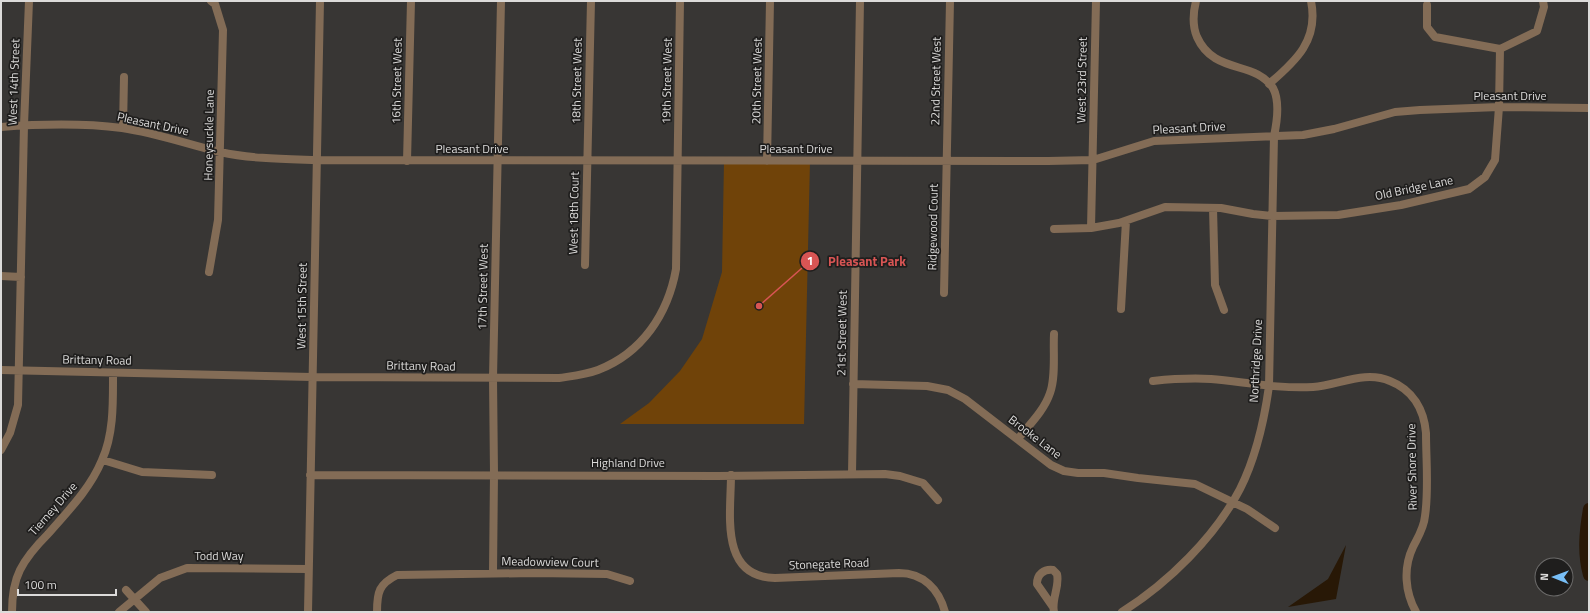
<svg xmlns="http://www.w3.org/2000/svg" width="1590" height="613" viewBox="0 0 1590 613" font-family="'Titillium Web',sans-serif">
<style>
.green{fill:#704309}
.water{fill:#281806}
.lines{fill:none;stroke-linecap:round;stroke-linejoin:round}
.river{stroke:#281806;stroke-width:12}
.minor{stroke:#836c56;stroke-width:8}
.labels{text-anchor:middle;stroke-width:3.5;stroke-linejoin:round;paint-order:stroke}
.street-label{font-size:12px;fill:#dcdbda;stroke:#1f1e1d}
.leader{fill:none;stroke:#d85554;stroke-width:1.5}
.callout-dot{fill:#d85554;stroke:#1f1e1d;stroke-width:1.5}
.mark-label{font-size:12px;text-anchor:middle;font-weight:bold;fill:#fff}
.callout-label{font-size:13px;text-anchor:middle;font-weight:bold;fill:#d85554;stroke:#1f1e1d;stroke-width:3.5;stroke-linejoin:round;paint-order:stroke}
</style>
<rect width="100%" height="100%" fill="#383634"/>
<path class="green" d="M 724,161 L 810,161 L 804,424 L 620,424 L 649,403 L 680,371 L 702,339 L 722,272 Z"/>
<path class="water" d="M 1346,545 L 1336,599 L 1288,607 L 1328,579 Z"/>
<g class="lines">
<path class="river" d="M 1589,509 C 1585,532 1583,553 1589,575"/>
<path class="minor" d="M 1096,1 L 1091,228 L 1119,223 L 1165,207 L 1221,208 L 1253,214 L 1273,216 L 1338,215 L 1401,205 L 1469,189 L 1485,177 L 1495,160 L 1499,107 L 1500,49 L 1537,31 L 1544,7 L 1543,1
M 1427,5 L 1427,27 L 1435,37 L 1500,49
M 1269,84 C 1296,61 1319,40 1311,1
M 1,127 C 41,124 82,123 122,128 C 156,133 187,144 220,152 C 252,159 284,159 317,160 L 1048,161 L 1093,160 L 1154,141 L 1303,135 L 1334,129 L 1395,112 L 1420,110 L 1499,107 L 1589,108
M 123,128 L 124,77
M 407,161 L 411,1
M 767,161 L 770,1
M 1213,208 L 1215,285 L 1224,310
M 1054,229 L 1091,228
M 585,265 L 591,1
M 209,272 L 218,220 L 223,30 L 215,4 L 211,1
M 1,276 L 21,277
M 944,293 L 950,1
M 1121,309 L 1126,221
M 1,370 L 312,377 L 559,378 C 572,376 585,375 598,370 C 642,353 668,314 676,269 L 680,1
M 1153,381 C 1172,379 1191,378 1211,379 C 1245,382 1278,389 1313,387 C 1339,385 1365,370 1390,381 C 1413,390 1424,410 1426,433 C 1426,460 1429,489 1425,516 C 1424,528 1418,537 1413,547 C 1403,568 1405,592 1416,612
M 853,384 L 927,386 L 948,390 L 965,399 L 1051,465 L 1064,471 L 1078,473 L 1104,473 L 1138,478 L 1195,484 L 1247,509 L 1275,528
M 1018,439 C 1029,425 1044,411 1050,393 C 1056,377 1053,352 1054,334
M 1,450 L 10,433 L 18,405 L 24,125 L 29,1
M 103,460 L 142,472 L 212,475
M 852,474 L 860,1
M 310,475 L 717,476 L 885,474 L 900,476 L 923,483 L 938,500
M 731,475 C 731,513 719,577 775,578 L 899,573 C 923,573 939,589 945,612
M 493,573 L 494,474 L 493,378 L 501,1
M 126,590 L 146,612
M 1053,607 L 1037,584 C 1037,574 1044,569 1053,570 L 1057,574 C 1060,587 1051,599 1054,612
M 12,612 C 12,599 14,582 20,570 C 27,556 37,545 48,534 C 68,511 90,489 102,460 C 114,434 113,401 113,373
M 119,612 L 160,578 L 187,568 L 308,569
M 308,612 L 320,1
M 377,612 C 377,592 379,584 397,575 L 534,573 L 607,574 L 630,581
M 1122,612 C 1168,583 1215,537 1240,489 C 1256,457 1264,422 1269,386 L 1274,136 C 1277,122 1280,101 1273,88 C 1255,60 1214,75 1197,37 C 1192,25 1193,13 1196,1"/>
</g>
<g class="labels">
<g class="street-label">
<text transform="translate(1082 80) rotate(-89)" y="4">West 23rd Street</text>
<text transform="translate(397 81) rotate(-89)" y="4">16th Street West</text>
<text transform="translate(577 81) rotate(-89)" y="4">18th Street West</text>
<text transform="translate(667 81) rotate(-89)" y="4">19th Street West</text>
<text transform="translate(757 81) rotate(-89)" y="4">20th Street West</text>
<text transform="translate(936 81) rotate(-89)" y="4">22nd Street West</text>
<text transform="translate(14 82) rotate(-88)" y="4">West 14th Street</text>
<text x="1510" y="100">Pleasant Drive</text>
<text transform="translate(153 124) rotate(12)" y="4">Pleasant Drive</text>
<text transform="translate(1189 128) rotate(-3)" y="4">Pleasant Drive</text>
<text transform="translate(209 135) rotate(-89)" y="4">Honeysuckle Lane</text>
<text x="472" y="153">Pleasant Drive</text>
<text x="796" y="153">Pleasant Drive</text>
<text transform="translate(1414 188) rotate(-12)" y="4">Old Bridge Lane</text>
<text transform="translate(574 213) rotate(-89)" y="4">West 18th Court</text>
<text transform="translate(933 227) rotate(-89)" y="4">Ridgewood Court</text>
<text transform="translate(483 287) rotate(-89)" y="4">17th Street West</text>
<text transform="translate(302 306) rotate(-89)" y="4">West 15th Street</text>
<text transform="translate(842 333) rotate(-89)" y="4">21st Street West</text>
<text transform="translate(97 360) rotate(1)" y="4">Brittany Road</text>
<text transform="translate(1256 361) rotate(-87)" y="4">Northridge Drive</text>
<text transform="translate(421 366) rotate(1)" y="4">Brittany Road</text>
<text transform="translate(1035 437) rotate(37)" y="4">Brooke Lane</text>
<text x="628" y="467">Highland Drive</text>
<text transform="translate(1412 467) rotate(-91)" y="4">River Shore Drive</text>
<text transform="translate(53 509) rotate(-49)" y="4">Tierney Drive</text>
<text x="219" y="560">Todd Way</text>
<text transform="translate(550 562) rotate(1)" y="4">Meadowview Court</text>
<text transform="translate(829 564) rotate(-2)" y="4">Stonegate Road</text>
</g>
</g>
<path class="leader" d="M759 306L810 261"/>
<g class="callout-dot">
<circle cx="759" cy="306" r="4"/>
<circle cx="810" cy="261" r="10"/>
</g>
<g class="mark-label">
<text x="810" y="265">1</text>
</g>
<g class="callout-label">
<text x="867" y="266">Pleasant Park</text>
</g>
<rect width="1590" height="613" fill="none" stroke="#dcdbda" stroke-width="4"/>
<g transform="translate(1554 577) rotate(271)"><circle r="19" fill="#1f1e1d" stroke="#6b6a69"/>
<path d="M0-3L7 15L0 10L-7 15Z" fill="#78bff7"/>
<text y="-6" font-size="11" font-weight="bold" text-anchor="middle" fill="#dcdbda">N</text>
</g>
<path d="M18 589v6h98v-6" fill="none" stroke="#dcdbda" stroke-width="2"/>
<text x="24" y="589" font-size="12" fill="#dcdbda" stroke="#1f1e1d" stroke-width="3" paint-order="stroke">100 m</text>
</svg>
